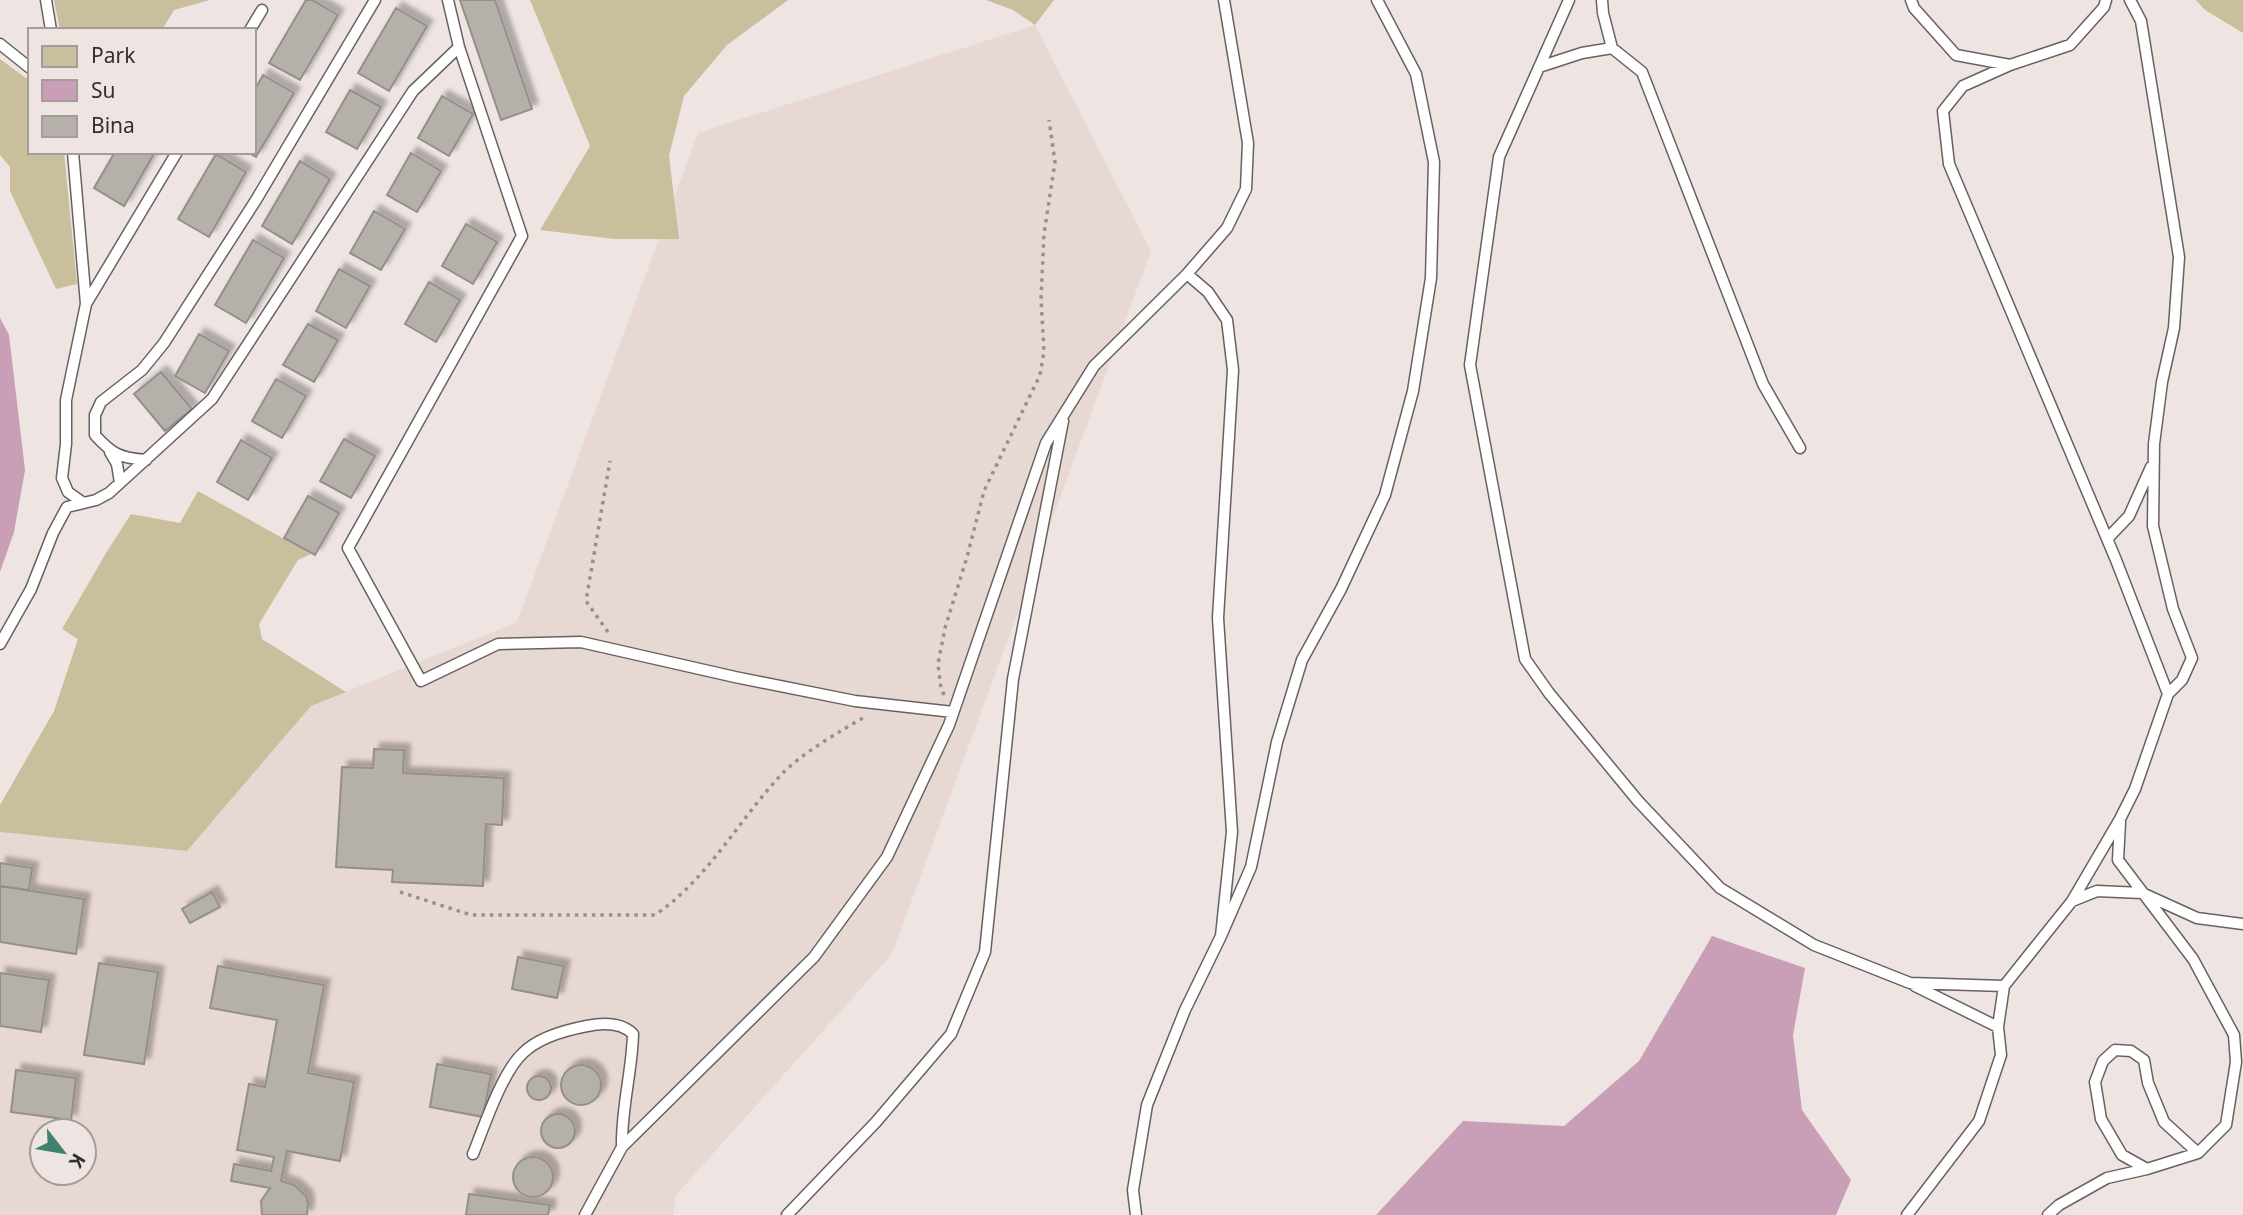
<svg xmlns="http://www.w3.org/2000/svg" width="2243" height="1215" viewBox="0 0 2243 1215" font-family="'Noto Sans',sans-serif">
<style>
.built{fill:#e7d8d3;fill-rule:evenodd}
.green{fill:#c9bf9d}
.water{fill:#c99eb7}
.building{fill:#b6b0ab;stroke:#958f8a;stroke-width:2;filter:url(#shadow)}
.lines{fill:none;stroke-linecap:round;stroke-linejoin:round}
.lane-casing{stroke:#68625f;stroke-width:13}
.path{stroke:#96908f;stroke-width:3.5;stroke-dasharray:3.5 5;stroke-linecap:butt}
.lane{stroke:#fff;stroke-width:10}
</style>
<defs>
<filter id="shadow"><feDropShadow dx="6" dy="-6" stdDeviation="2" flood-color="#0004"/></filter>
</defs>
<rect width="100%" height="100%" fill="#eee5e3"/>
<path class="built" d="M 1035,25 L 1151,251 L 892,954 L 676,1195 L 673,1215 L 0,1215 L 0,832 L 187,851 L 311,706 L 517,622 L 698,133 ZM 42,1131 L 84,1131 L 84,1173 L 42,1173 Z"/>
<path class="green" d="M 54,0 L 210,0 L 174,10 L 162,30 L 60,30 Z
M 530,0 L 788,0 L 727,45 L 684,96 L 669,156 L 679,239 L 614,239 L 540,230 L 590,146 Z
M 986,0 L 1054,0 L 1035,25 L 1013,10 Z
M 2196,0 L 2243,0 L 2243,33 L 2205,10 Z
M 0,59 L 30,81 L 30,152 L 64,152 L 77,284 L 56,289 L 10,191 L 10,167 L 0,155 Z
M 198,491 L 311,554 L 298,560 L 259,624 L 262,639 L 346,692 L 311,706 L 187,851 L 0,832 L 0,805 L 54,711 L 78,639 L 62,629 L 106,553 L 131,514 L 180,523 Z"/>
<path class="water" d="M 0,318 L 9,335 L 25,470 L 14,532 L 0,572 Z
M 1712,936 L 1805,968 L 1793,1035 L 1802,1110 L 1851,1180 L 1836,1215 L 1376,1215 L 1463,1121 L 1564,1126 L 1639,1061 Z"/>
<path class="building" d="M 306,0 L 312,0 L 338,15 L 300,80 L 269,63 Z
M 460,0 L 495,0 L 532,109 L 501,120 Z
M 396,8 L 427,26 L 389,91 L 358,73 Z
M 263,75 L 294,93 L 256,157 L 247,152 L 254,152 L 254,91 Z
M 350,90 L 381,107 L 357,149 L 326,132 Z
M 442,96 L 473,114 L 449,156 L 418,138 Z
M 115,152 L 155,152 L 124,206 L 94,188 Z
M 411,153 L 441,171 L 417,212 L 387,195 Z
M 216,154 L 246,172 L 209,237 L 178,219 Z
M 300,161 L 330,179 L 292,244 L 262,226 Z
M 374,211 L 405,229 L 381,270 L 350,253 Z
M 466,224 L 497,242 L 473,284 L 442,266 Z
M 253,240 L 284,258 L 246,323 L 215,305 Z
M 339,269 L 370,286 L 346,328 L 316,311 Z
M 429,282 L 460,300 L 436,342 L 405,324 Z
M 308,324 L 338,340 L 314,382 L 283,365 Z
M 199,334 L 229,351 L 205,393 L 175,376 Z
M 161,372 L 192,409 L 165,431 L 134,394 Z
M 276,379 L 306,396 L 282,438 L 252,421 Z
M 344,439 L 375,456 L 351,498 L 320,481 Z
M 241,440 L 272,458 L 248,500 L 217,482 Z
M 308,496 L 339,513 L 315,555 L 284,538 Z
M 374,749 L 404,750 L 403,773 L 504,778 L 502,825 L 486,824 L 483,886 L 392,882 L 393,870 L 336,867 L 342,767 L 373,768 Z
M 0,863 L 32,868 L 29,890 L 0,886 Z
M 0,886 L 84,899 L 76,954 L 0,942 Z
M 212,892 L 220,907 L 190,923 L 182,909 Z
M 518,957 L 564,966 L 557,998 L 512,989 Z
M 99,963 L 158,972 L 144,1064 L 84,1055 Z
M 218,966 L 324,985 L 308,1073 L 354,1082 L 340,1161 L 287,1151 L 281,1181 L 294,1185 L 306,1196 L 308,1203 L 307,1215 L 262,1215 L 261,1201 L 270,1188 L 231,1181 L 234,1164 L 271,1171 L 274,1157 L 237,1150 L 249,1084 L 265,1087 L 277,1020 L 210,1008 Z
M 0,973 L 49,980 L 41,1032 L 0,1026 Z
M 437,1064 L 491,1074 L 483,1117 L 430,1107 Z
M561 1085a20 20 0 1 1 40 0a20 20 0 1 1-40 0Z
M 16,1070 L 76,1078 L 71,1120 L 11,1112 Z
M527 1088a12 12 0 1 1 24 0a12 12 0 1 1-24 0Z
M541 1131a17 17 0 1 1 34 0a17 17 0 1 1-34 0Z
M513 1177a20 20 0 1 1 40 0a20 20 0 1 1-40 0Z
M 469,1194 L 550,1205 L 548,1215 L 466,1215 Z"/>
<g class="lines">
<defs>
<path id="lane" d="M 46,0 L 51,30
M 448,0 L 459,47 L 522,236 L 348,548 L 421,681 L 498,644 L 581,642 L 735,677 L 855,701 L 953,712
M 1569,0 L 1499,157 L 1470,365 L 1525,659 L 1549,693 L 1638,801 L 1720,888 L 1814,945 L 1910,983 L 2004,986
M 1602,0 L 1603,13 L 1612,48
M 1911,0 L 1914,8 L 1956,55 L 2010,65 L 2070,45 L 2104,7 L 2106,0
M 250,30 L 262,10
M 0,44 L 30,68
M 2010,65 L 1963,86 L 1943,111 L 1949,164 L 2116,560 L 2168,694
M 1539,67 L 1582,53 L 1612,48 L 1642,72 L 1763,384 L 1800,448
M 73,152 L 86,304 L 66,400 L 66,444 L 62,478 L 68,492 L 82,502
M 86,304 L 177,152
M 110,452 L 117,464 L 120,483
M 146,460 C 120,458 112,454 95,435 L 95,415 L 101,402 L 142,370 L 164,343 L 256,200 L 375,0
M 2107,539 L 2129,516 L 2151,467
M 0,644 L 31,589 L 53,533 L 67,507 L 96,500 L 109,493 L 212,399 L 413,91 L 459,47
M 2120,822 L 2118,860 L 2193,959 L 2234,1035 L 2236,1062 L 2226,1125 L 2198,1153 L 2147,1169 L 2122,1155 L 2101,1119 L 2095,1082 L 2103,1061 L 2115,1050 L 2131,1051 L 2144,1060 L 2148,1083 L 2164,1122 L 2198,1153
M 2072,901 L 2097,891 L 2142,893 L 2197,918 L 2243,924
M 1221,936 L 1251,867 L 1277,742 L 1302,660 L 1341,589 L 1385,495 L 1413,391 L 1431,278 L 1434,162 L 1416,74 L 1377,0
M 1915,986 L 1998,1027
M 473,1154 C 484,1127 502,1072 523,1053 C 539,1037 566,1030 587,1026 C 602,1023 621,1022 633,1034 C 632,1072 621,1109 622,1147
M 585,1215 L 622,1147 L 814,957 L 887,857 L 949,725 L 1046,443 L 1094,366 L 1187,274 L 1227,228 L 1246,189 L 1248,143 L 1224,0
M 787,1215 L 876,1122 L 951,1034 L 985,952 L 1013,679 L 1063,421
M 1136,1215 L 1133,1190 L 1147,1105 L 1185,1010 L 1221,936 L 1232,832 L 1218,618 L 1233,370 L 1227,320 L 1208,292 L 1187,274
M 1907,1215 L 1979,1121 L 2001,1055 L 1998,1027 L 2004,986 L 2072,901 L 2120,819 L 2135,789 L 2168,694 L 2182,680 L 2192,658 L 2173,609 L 2153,526 L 2154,444 L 2162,382 L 2174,328 L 2179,257 L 2141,21 L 2130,0
M 2048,1215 L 2059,1205 L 2107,1178 L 2147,1169"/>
</defs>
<use href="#lane" class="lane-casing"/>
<path class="path" d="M 608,632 L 586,601 L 610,461
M 944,695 L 941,688 L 938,664 L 945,628 L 967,557 L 984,491 L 1040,375 L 1044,351 L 1041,299 L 1044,234 L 1055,162 L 1049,120
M 400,892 L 471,915 L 655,915 C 709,878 737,822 781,775 C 798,756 841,730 865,717"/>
<use href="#lane" class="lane"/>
</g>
<rect x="28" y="28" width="228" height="126" fill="#eee5e3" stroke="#a39c9b" stroke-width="2"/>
<rect x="42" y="46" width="35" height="21" fill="#c9bf9d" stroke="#a39c9b" stroke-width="2"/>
<text x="91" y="63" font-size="21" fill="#322f2e">Park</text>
<rect x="42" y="80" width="35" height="21" fill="#c99eb7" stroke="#a39c9b" stroke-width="2"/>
<text x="91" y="98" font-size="21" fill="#322f2e">Su</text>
<rect x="42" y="116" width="35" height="21" fill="#b6b0ab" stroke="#a39c9b" stroke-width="2"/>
<text x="91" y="133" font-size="21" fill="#322f2e">Bina</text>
<g transform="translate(63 1152) rotate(121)"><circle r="33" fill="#eee5e3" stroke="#a39c9b" stroke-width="2"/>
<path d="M0-5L12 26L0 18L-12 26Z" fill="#408170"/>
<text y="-10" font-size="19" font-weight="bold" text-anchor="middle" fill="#322f2e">K</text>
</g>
</svg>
